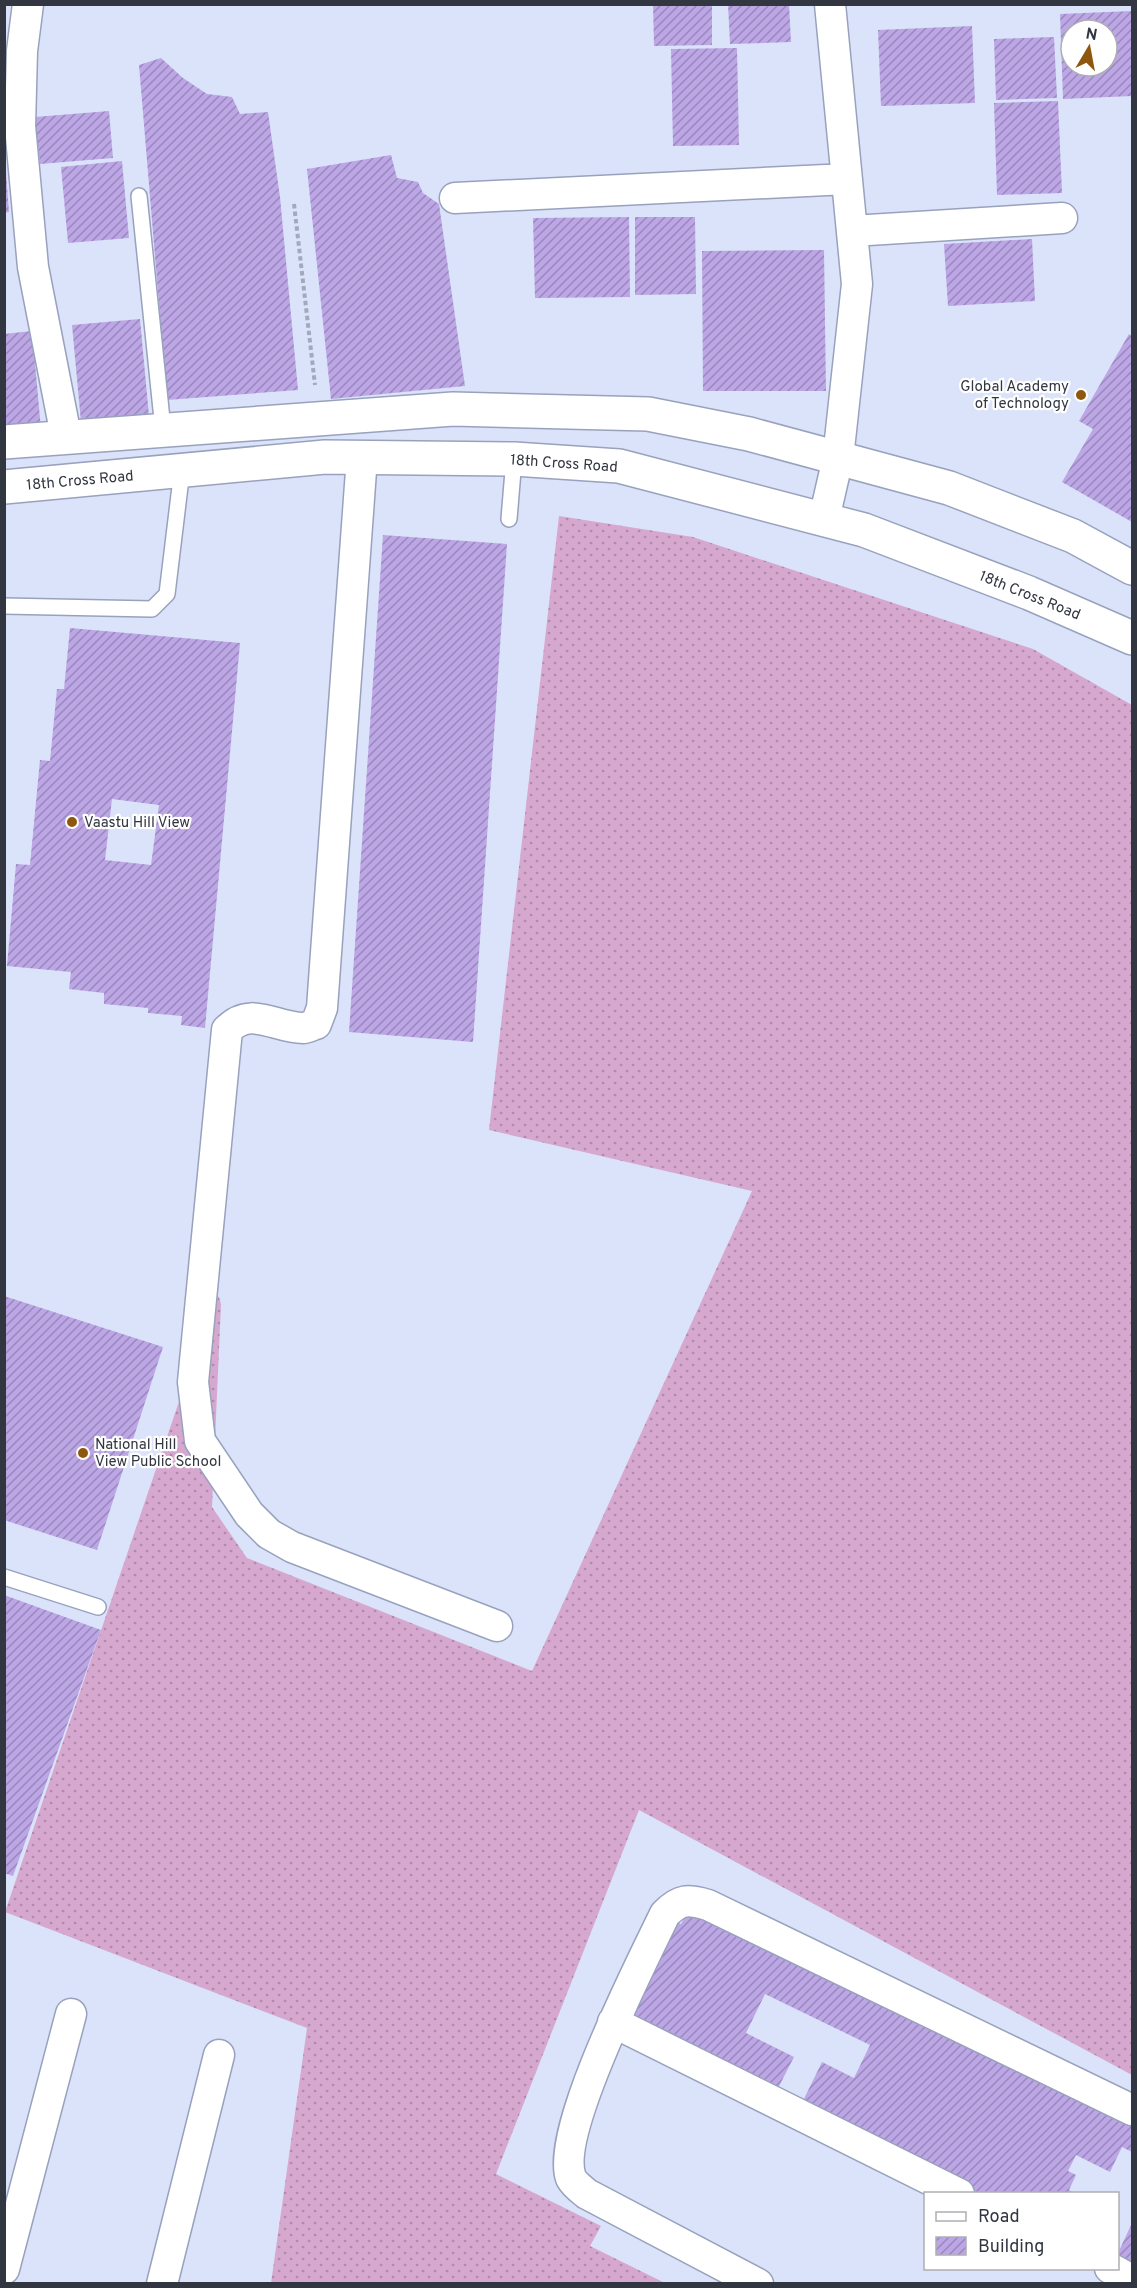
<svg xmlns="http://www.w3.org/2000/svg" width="1137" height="2288" viewBox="0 0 1137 2288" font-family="Overpass,sans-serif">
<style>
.grass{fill:url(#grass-dots)}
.building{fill:url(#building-hatch);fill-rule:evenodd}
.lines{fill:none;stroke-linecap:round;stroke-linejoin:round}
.service-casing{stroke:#98a2bd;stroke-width:18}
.minor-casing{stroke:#98a2bd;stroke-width:33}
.tertiary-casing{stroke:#98a2bd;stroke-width:36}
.path{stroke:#a2a9bc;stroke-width:4;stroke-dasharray:4.5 3;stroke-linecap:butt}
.service{stroke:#fff;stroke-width:15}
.minor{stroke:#fff;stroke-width:30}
.tertiary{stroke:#fff;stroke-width:33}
.poi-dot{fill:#8f570e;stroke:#fff;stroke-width:2}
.labels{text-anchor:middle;stroke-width:4.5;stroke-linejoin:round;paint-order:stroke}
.poi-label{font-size:15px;fill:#323641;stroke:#fff;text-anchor:start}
.street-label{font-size:15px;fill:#323641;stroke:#fff}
</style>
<defs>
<pattern id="grass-dots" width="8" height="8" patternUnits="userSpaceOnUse" patternTransform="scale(1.5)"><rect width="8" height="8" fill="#d7a8cf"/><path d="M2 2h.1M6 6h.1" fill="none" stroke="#af8aaa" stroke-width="1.8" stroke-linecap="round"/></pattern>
<pattern id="building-hatch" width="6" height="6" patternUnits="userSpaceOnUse" patternTransform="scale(1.5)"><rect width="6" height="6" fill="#bda6e5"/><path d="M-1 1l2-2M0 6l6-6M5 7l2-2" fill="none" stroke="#9a88bb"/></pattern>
</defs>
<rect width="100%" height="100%" fill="#dae3fa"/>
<path class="grass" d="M 559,516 L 693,537 L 1033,649 L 1132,705 L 1132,2075 L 639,1810 L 496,2174 L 601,2226 L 590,2246 L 665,2283 L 271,2283 L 307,2028 L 5,1912 L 215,1296 L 219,1297 L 221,1304 L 212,1507 L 247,1558 L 532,1671 L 752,1191 L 489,1130 Z"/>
<path class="building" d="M 653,4 L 712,4 L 712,45 L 654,46 Z
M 728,4 L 789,4 L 791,42 L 730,44 Z
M 1132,11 L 1132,96 L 1063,99 L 1060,14 ZM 1071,30 L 1107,30 L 1107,66 L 1071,66 Z
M 972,26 L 975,103 L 881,106 L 878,30 Z
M 1054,37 L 1057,98 L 996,100 L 994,39 Z
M 737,48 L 739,145 L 673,146 L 671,49 Z
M 161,58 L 183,78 L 207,94 L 232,97 L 240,114 L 268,112 L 280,197 L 298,390 L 167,400 L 139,65 Z
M 1058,101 L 1062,193 L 997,195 L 994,103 Z
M 109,111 L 113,158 L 40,164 L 35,117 Z
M 391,155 L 397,178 L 418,182 L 423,193 L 439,204 L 465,386 L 331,399 L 307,169 Z
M 122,161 L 129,238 L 68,243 L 61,167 Z
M 4,172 L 6,172 L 9,212 L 4,213 Z
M 629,217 L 630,297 L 535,298 L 533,218 Z
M 635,217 L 695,217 L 696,294 L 635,295 Z
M 1032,239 L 1035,301 L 948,306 L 944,244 Z
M 824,250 L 826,391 L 703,391 L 702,251 Z
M 140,319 L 149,416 L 81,422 L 72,325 Z
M 32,331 L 41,429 L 4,432 L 4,334 Z
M 1129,334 L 1132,336 L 1132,522 L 1062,482 L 1093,429 L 1079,421 Z
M 383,535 L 507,544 L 473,1042 L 349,1032 Z
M 70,628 L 240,643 L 205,1028 L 181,1025 L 182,1016 L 148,1013 L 148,1008 L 104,1004 L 104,993 L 69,989 L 71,972 L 7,966 L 16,864 L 30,865 L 40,760 L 50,761 L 57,689 L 64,689 ZM 112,799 L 159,805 L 151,865 L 105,860 Z
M 4,1296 L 163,1347 L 97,1550 L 4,1520 Z
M 4,1595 L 101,1630 L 13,1876 L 4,1873 Z
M 689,1909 L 1132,2125 L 1132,2152 L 1122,2147 L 1110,2172 L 1076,2155 L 1068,2171 L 1076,2175 L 1069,2190 L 1076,2194 L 979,2194 L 800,2107 L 822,2062 L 854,2078 L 870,2045 L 765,1994 L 746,2033 L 794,2057 L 775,2094 L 620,2019 L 669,1918 L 681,1924 Z
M 1132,2223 L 1132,2266 L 1118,2259 L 1118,2253 Z"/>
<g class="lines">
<defs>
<path id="service" d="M 139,196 L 163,429
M 509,519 L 514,459
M 4,606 L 152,609 L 167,594 L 182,470
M 4,1577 L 98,1607"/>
<path id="minor" d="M 28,4 L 22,51 L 20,126 L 33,267 L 66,436
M 455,198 L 847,179
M 852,231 L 1062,218
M 362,457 L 322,1008 L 316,1024 C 312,1025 307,1028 303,1028 C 275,1028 251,1005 227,1030 L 193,1382 L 200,1441 L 249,1514 L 269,1534 L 292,1547 L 497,1626
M 824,519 L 838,458 L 857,284 L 830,4
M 613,2022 L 959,2194
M 1110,2268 L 1132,2280
M 4,2269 L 71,2014
M 162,2284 L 219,2055
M 758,2284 L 587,2194 C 582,2190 574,2184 571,2178 C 554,2133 642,1962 665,1914 C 680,1899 687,1899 708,1905 L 1132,2110"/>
<path id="tertiary" d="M 4,442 L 453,409 L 648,414 L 749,434 L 949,488 L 1073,536 L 1132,568
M 4,487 L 325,457 L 514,459 L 619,466 L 864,530 L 1029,593 L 1132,638"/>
</defs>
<use href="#service" class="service-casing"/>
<use href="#minor" class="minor-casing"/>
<use href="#tertiary" class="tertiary-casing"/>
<path class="path" d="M 294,204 L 315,385"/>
<use href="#service" class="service"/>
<use href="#minor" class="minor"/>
<use href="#tertiary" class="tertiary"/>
</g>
<g class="poi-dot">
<circle cx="1081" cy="395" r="6"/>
<circle cx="72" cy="822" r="6"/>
<circle cx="83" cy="1453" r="6"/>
</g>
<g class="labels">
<g class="poi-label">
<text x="1069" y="391" text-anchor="end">Global Academy<tspan x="1069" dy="17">of Technology</tspan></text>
<text x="84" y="827">Vaastu Hill View</text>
<text x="95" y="1449">National Hill<tspan x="95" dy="17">View Public School</tspan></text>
</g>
<g class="street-label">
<text transform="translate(564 463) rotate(4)" y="5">18th Cross Road</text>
<text transform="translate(80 480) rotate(-5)" y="5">18th Cross Road</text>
<text transform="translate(1030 595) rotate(22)" y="5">18th Cross Road</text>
</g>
</g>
<rect width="1137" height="2288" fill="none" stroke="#323641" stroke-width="12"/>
<rect x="924" y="2192" width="195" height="78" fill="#ffffff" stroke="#adafb3" stroke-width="1.5"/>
<rect x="936" y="2212" width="30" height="9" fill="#ffffff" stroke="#adafb3" stroke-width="1.5"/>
<text x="978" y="2222" font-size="18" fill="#323641">Road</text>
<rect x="936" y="2237" width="30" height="18" fill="url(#building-hatch)" stroke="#adafb3" stroke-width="1.5"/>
<text x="978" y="2252" font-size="18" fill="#323641">Building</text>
<g transform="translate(1089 48) rotate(10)"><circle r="28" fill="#ffffff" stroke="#adafb3" stroke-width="1.5"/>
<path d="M0-4.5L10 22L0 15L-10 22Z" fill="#8f570e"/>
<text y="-9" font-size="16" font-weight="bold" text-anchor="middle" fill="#323641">N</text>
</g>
</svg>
